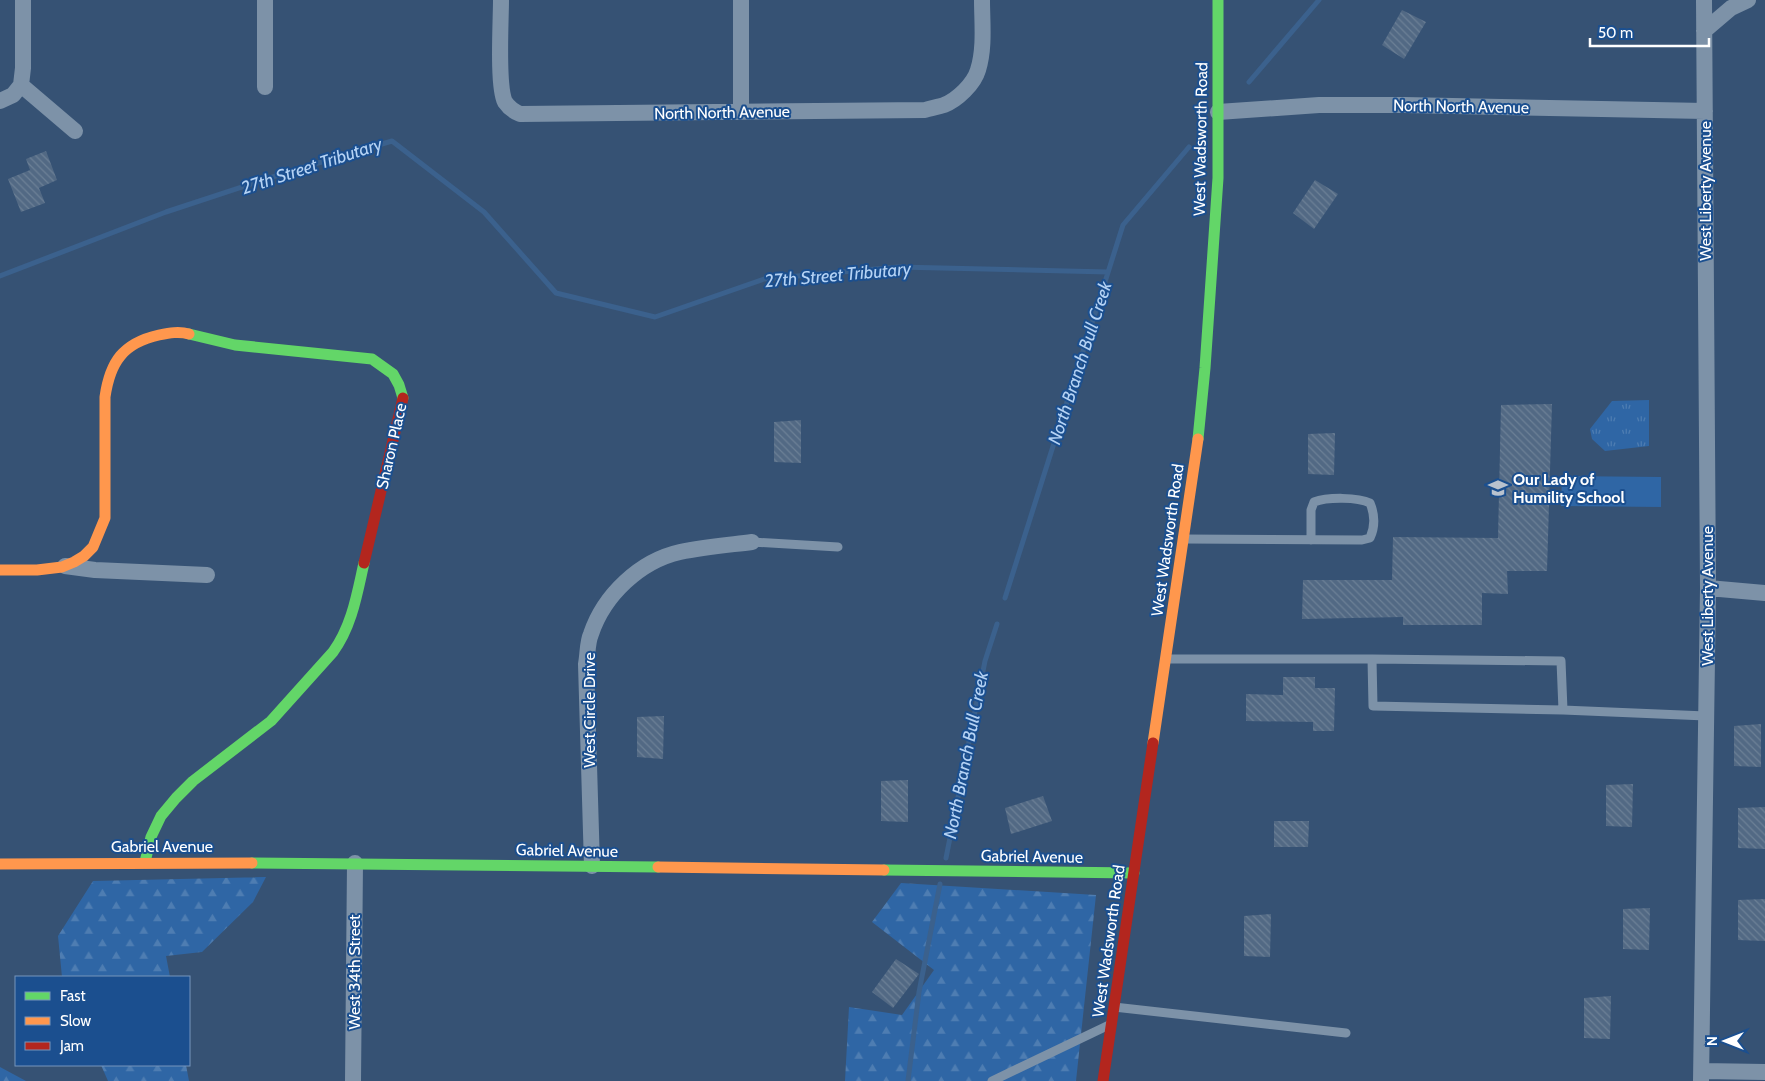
<svg xmlns="http://www.w3.org/2000/svg" width="1765" height="1081" viewBox="0 0 1765 1081" font-family="Cabin,sans-serif">
<style>
.forest{fill:url(#forest-firs)}
.park{fill:url(#park-tufts)}
.garden{fill:#2f66a5}
.lines{fill:none;stroke-linecap:round;stroke-linejoin:round}
.stream{stroke:#3b618d;stroke-width:5}
.building{fill:url(#building-back-hatch)}
.lane{stroke:#7d92a8;stroke-width:9}
.street{stroke:#7d92a8;stroke-width:16}
.fast{stroke:#63d668;stroke-width:11}
.slow{stroke:#ff974d;stroke-width:11}
.jam{stroke:#b3261e;stroke-width:11}
.labels{text-anchor:middle;stroke-width:4;stroke-linejoin:round;paint-order:stroke}
.street-label{font-size:16px;fill:#fff;stroke:#1b4f8f}
.poi-label{font-size:16px;font-weight:bold;fill:#fff;stroke:#1b4f8f;text-anchor:start}
.water-label{font-size:18px;font-style:italic;fill:#b5d3f5;stroke:#1b4f8f}
</style>
<defs>
<pattern id="forest-firs" width="22" height="20" patternUnits="userSpaceOnUse" patternTransform="scale(1.25)"><rect width="22" height="20" fill="#2f66a5"/><path d="M5 1l3.5 6h-7zM16 11l3.5 6h-7z" fill="#4e7db2"/></pattern>
<pattern id="park-tufts" width="24" height="20" patternUnits="userSpaceOnUse" patternTransform="scale(1.25)"><rect width="24" height="20" fill="#2f66a5"/><path d="M3 7l-1-3M5 7V3M7 7l1-3M15 17l-1-3M17 17v-4M19 17l1-3" fill="none" stroke="#4e7db2"/></pattern>
<pattern id="building-back-hatch" width="6" height="6" patternUnits="userSpaceOnUse" patternTransform="scale(1.25)"><rect width="6" height="6" fill="#526984"/><path d="M-1 5l2 2M0 0l6 6M5-1l2 2" fill="none" stroke="#6c8096"/></pattern>
</defs>
<rect width="100%" height="100%" fill="#365274"/>
<path class="forest" d="M 266,877 L 253,902 L 202,952 L 166,956 L 170,977 L 62,977 L 58,936 L 93,881 Z
M 901,883 L 1096,895 L 1076,1081 L 845,1081 L 849,1007 L 902,1015 L 934,970 L 872,922 Z
M 101,1065 L 186,1065 L 189,1081 L 108,1081 Z
M 0,1067 L 26,1081 L 0,1081 Z"/>
<path class="park" d="M 1649,400 L 1649,446 L 1605,451 L 1592,439 L 1590,429 L 1612,401 Z"/>
<path class="garden" d="M 1562,476 L 1661,477 L 1661,507 L 1561,506 Z"/>
<g class="lines">
<path class="stream" d="M 1249,82 L 1319,0
M 0,276 L 166,212 L 288,172 L 392,141 L 484,212 L 556,293 L 655,317 L 764,279 L 898,267 L 1108,272
M 1005,598 L 1123,225 L 1189,147
M 946,858 L 985,661 L 997,624
M 908,1081 L 919,992 L 940,884"/>
</g>
<path class="building" d="M 1402,10 L 1426,22 L 1404,59 L 1382,45 Z
M 46,151 L 57,180 L 39,188 L 45,203 L 21,212 L 8,179 L 30,170 L 26,159 Z
M 1315,180 L 1338,194 L 1314,229 L 1293,213 Z
M 1552,404 L 1547,571 L 1507,571 L 1508,594 L 1482,593 L 1482,625 L 1403,625 L 1403,617 L 1302,619 L 1303,580 L 1392,580 L 1393,537 L 1498,538 L 1501,405 Z
M 801,420 L 801,463 L 774,462 L 774,422 Z
M 1335,433 L 1334,475 L 1308,474 L 1308,434 Z
M 1283,677 L 1315,677 L 1315,688 L 1335,688 L 1334,731 L 1313,731 L 1313,722 L 1246,721 L 1246,694 L 1283,695 Z
M 664,716 L 663,759 L 637,757 L 637,717 Z
M 1761,724 L 1761,767 L 1734,766 L 1734,726 Z
M 908,780 L 908,822 L 881,821 L 881,781 Z
M 1633,784 L 1632,827 L 1606,826 L 1606,785 Z
M 1043,796 L 1052,821 L 1011,834 L 1005,808 Z
M 1765,807 L 1765,849 L 1738,848 L 1738,808 Z
M 1274,821 L 1309,821 L 1308,847 L 1274,847 Z
M 1765,899 L 1765,941 L 1738,940 L 1738,900 Z
M 1650,908 L 1649,950 L 1623,949 L 1623,909 Z
M 1271,914 L 1270,957 L 1244,956 L 1244,916 Z
M 896,959 L 919,974 L 893,1008 L 872,992 Z
M 1611,996 L 1610,1039 L 1584,1038 L 1584,998 Z"/>
<g class="lines">
<path class="lane" d="M 1184,539 L 1362,540 L 1370,538 C 1375,527 1375,515 1370,503 C 1358,497 1327,497 1314,502 L 1311,510 L 1311,540
M 752,542 L 838,547
M 1166,659 L 1372,659 L 1373,706 L 1563,710 L 1706,716
M 1372,659 L 1561,661 L 1563,710
M 1114,1007 L 1346,1033
M 992,1081 L 1109,1025"/>
<path class="street" d="M 265,0 L 265,87
M 501,0 C 501,21 497,86 505,102 C 509,108 513,111 520,114 L 925,110 C 931,108 938,107 944,105 C 957,100 974,84 978,70 C 985,48 982,22 982,0
M 1704,31 L 1731,8 L 1748,0
M 21,85 L 23,68 L 23,0
M 21,85 L 75,131
M 0,101 L 13,95 L 21,85
M 741,112 L 741,0
M 1218,112 L 1319,105 L 1404,105 L 1705,111
M 65,566 L 95,570 L 207,575
M 1708,588 L 1765,593
M 592,866 L 586,664 C 588,654 587,643 591,634 C 604,595 640,561 680,552 C 704,547 728,545 752,542
M 1702,1071 L 1765,1072
M 353,1081 L 355,863
M 1701,1081 L 1708,588 L 1704,0"/>
<path class="fast" d="M 189,334 L 235,345 L 372,359 L 393,374 L 399,385 L 403,398
M 1198,439 L 1205,368 L 1218,178 L 1218,0
M 145,862 L 151,837 L 161,816 L 176,798 L 193,781 L 271,721 L 333,652 C 352,626 357,594 364,563
M 252,863 L 658,867
M 884,870 L 1134,873"/>
<path class="slow" d="M 0,570 L 37,570 L 62,567 L 74,562 L 84,556 L 93,547 L 105,518 L 105,397 C 110,362 123,343 159,335 C 169,333 179,331 189,334
M 1153,743 L 1198,439
M 0,864 L 252,863
M 658,867 L 884,870"/>
<path class="jam" d="M 364,563 L 403,398
M 1103,1081 L 1153,743"/>
</g>
<defs>
<symbol id="school-bare" viewBox="-9 -9 18 18"><path d="M0-5L7-2L0 1L-7-2ZM-4 1L0 2.5L4 1V4Q0 6-4 4Z" fill="#b9c2ce" stroke="#1b4f8f" stroke-width="2.5" paint-order="stroke"/></symbol>
</defs>
<g fill-rule="evenodd">
<use href="#school-bare" x="1484" y="474" width="28" height="28"/>
</g>
<g class="labels">
<g class="street-label">
<text transform="translate(1461 106) rotate(1)" y="6">North North Avenue</text>
<text transform="translate(722 112) rotate(-1)" y="6">North North Avenue</text>
<text transform="translate(1200 139) rotate(-89)" y="6">West Wadsworth Road</text>
<text transform="translate(1705 191) rotate(-90)" y="6">West Liberty Avenue</text>
<text transform="translate(391 446) rotate(-77)" y="6">Sharon Place</text>
<text transform="translate(1167 540) rotate(-82)" y="6">West Wadsworth Road</text>
<text transform="translate(1707 596) rotate(-90)" y="6">West Liberty Avenue</text>
<text transform="translate(589 710) rotate(-90)" y="6">West Circle Drive</text>
<text x="162" y="852">Gabriel Avenue</text>
<text transform="translate(567 850) rotate(1)" y="6">Gabriel Avenue</text>
<text transform="translate(1032 856) rotate(1)" y="6">Gabriel Avenue</text>
<text transform="translate(1108 941) rotate(-82)" y="6">West Wadsworth Road</text>
<text transform="translate(354 972) rotate(-90)" y="6">West 34th Street</text>
</g>
<g class="poi-label">
<text x="1513" y="485">Our Lady of<tspan x="1513" dy="18">Humility School</tspan></text>
</g>
<g class="water-label">
<text transform="translate(312 166) rotate(-18)" y="6">27th Street Tributary</text>
<text transform="translate(838 275) rotate(-5)" y="6">27th Street Tributary</text>
<text transform="translate(1080 363) rotate(-72)" y="6">North Branch Bull Creek</text>
<text transform="translate(966 755) rotate(-79)" y="6">North Branch Bull Creek</text>
</g>
</g>
<rect x="15" y="976" width="175" height="90" fill="#1b4f8f" stroke="#7695bc"/>
<rect x="25" y="992" width="25" height="8" fill="#63d668" stroke="#7695bc"/>
<text x="60" y="1001" font-size="15" fill="#ffffff">Fast</text>
<rect x="25" y="1017" width="25" height="8" fill="#ff974d" stroke="#7695bc"/>
<text x="60" y="1026" font-size="15" fill="#ffffff">Slow</text>
<rect x="25" y="1042" width="25" height="8" fill="#b3261e" stroke="#7695bc"/>
<text x="60" y="1051" font-size="15" fill="#ffffff">Jam</text>
<g transform="translate(1725 1041) rotate(270)" stroke="#1b4f8f" stroke-width="4" paint-order="stroke">
<path d="M0-4L9 19L0 12L-9 19Z" fill="#ffffff"/>
<text y="-8" font-size="14" font-weight="bold" text-anchor="middle" fill="#ffffff">N</text>
</g>
<path d="M1590 38v8h119v-8" fill="none" stroke="#ffffff" stroke-width="2.5"/>
<text x="1598" y="38" font-size="15" fill="#ffffff" stroke="#1b4f8f" stroke-width="4" paint-order="stroke">50 m</text>
</svg>
